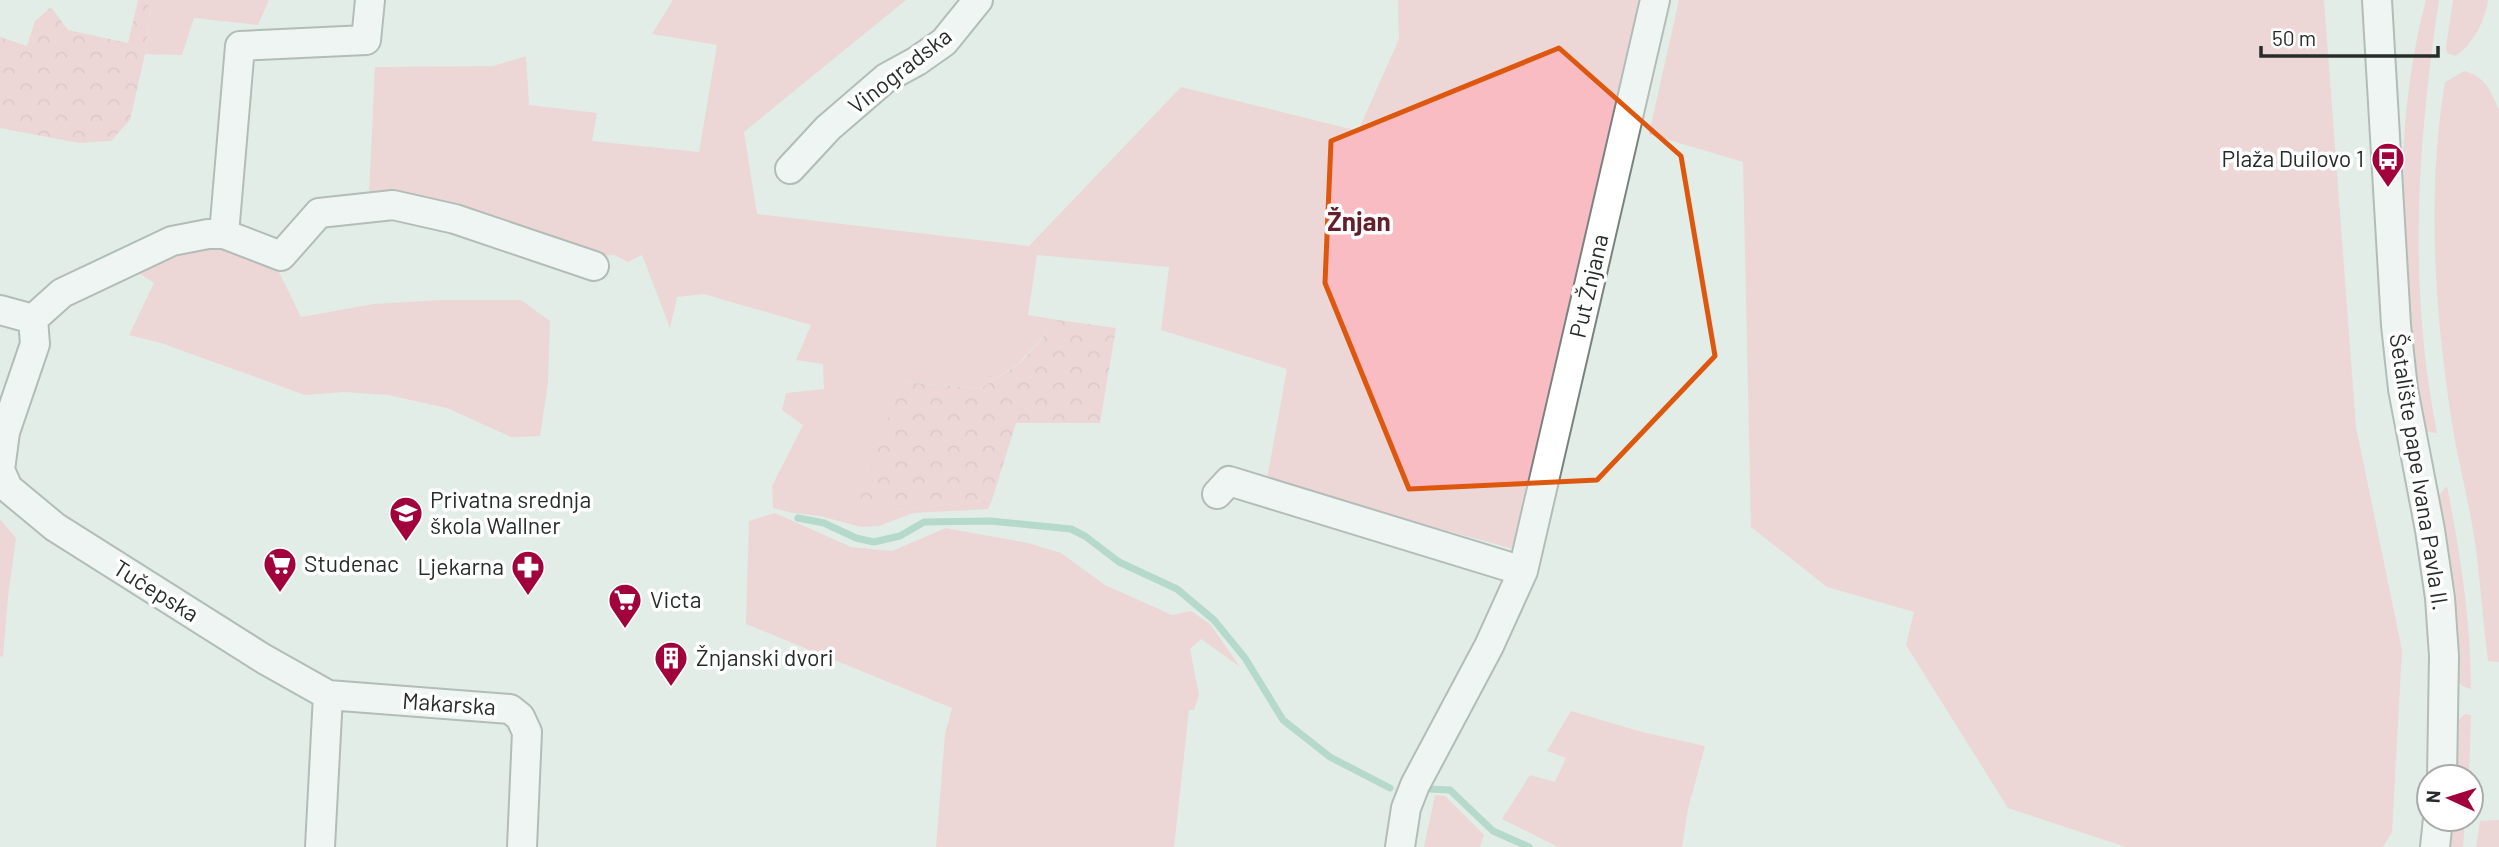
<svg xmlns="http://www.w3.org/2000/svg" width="2499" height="847" viewBox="0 0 2499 847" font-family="Barlow,sans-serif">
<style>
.green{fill:#f9bcc2}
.forest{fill:url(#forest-crowns)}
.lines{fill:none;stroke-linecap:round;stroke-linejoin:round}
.stream{stroke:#7ec1a7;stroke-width:7}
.street-casing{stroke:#79837e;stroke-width:32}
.street{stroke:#fff;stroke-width:28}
.marked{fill:none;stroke:#de570e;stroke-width:5;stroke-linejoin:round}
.labels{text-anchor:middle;stroke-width:7;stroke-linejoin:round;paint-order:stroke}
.street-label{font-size:23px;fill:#272c2a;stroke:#fff}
.poi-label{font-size:23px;fill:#272c2a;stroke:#fff;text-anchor:start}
.quarter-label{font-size:26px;font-weight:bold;fill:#641f2d;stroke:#fff}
</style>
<defs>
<pattern id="forest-crowns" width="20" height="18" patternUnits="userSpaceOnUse" patternTransform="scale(1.75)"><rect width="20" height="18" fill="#f9bcc2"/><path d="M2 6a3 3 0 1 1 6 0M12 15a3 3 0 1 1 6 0" fill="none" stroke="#d5a2a7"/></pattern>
</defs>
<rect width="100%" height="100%" fill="#e2ede8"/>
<path class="green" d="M 146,0 L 269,0 L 258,25 L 194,18 L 182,55 L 145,54 L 151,9 Z
M 673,0 L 906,0 L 744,132 L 757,214 L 1029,246 L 1181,87 L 1358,131 L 1399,39 L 1398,0 L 1648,0 L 1514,549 L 1275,484 L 1267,479 L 1287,369 L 1161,330 L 1169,267 L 1037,255 L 1028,315 L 1058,320 L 1019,363 L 981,388 L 901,382 L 861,499 L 897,510 L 992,500 L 988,509 L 913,513 L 879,526 L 861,527 L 820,516 L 793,513 L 773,508 L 772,486 L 803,425 L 782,410 L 786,393 L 824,389 L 823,364 L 796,360 L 811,325 L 704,294 L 677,297 L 670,328 L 642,255 L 628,262 L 614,255 L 584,256 L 369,195 L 375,67 L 493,66 L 526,56 L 529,105 L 597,113 L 592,141 L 699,152 L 717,45 L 652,34 Z
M 1679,0 L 2324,0 L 2356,427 L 2402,650 L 2392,832 L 2383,847 L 2126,847 L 2008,808 L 1906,645 L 1914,612 L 1827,587 L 1751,527 L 1743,162 L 1649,134 Z
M 2426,0 L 2439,0 C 2417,147 2408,286 2437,433 L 2419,431 C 2414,375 2405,317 2403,261 C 2399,176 2404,82 2426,0 Z
M 2453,0 L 2488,0 C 2486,19 2472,47 2455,56 L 2447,53 L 2446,47 Z
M 2464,71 C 2486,77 2490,90 2499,110 L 2499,662 L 2488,661 C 2483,624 2481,587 2476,550 C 2471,510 2460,470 2453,430 C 2435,315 2426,197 2445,82 Z
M 209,245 L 259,260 L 278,270 L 301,317 L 374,304 L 442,300 L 521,300 L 550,321 L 548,383 L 540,436 L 511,437 L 447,408 L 388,395 L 344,392 L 305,395 L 161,343 L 129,335 L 154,283 L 134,270 L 173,250 Z
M 2447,486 C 2460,553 2471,620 2471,689 L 2462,686 L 2456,678 L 2434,501 Z
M 775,513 L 851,547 L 892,551 L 946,528 L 1028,543 L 1061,553 L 1105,585 L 1172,615 L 1191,611 L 1210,624 L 1240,667 L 1201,639 L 1190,649 L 1199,695 L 1194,710 L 1189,710 L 1174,847 L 936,847 L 945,734 L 952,708 L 746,624 L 749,521 Z
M 0,519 L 16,538 L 8,597 L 3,657 L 0,656 Z
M 1571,711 L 1642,732 L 1705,746 L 1688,809 L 1682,847 L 1558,847 L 1502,819 L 1530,775 L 1555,782 L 1566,758 L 1547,751 Z
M 2465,714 L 2471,715 L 2469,777 L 2454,777 L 2455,723 Z
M 1435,795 L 1445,796 L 1484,835 L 1480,847 L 1424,847 Z
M 2450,819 L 2465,819 L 2463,847 L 2446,847 Z
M 2499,820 L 2499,847 L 2476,847 L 2480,821 Z"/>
<path class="forest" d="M 138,0 L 146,0 L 151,9 L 145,54 L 130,120 L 111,141 L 79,143 L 0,128 L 0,37 L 27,46 L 35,21 L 51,7 L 68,30 L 128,43 Z
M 1058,320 L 1116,328 L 1100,423 L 1016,423 L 992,500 L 897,510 L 860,499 L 901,382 L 981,388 L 1020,363 Z"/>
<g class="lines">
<path class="stream" d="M 798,518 L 824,523 L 856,538 L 874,542 L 900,536 L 924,522 L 990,521 L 1071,529 L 1085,536 L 1119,562 L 1177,589 L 1214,620 L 1245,658 L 1283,720 L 1330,757 L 1390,788
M 1430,789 L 1450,790 L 1493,831 L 1529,847"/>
<defs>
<path id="street" d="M 2377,0 L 2396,325 L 2403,389 L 2430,530 L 2440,598 L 2444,656 L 2442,777
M 790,169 L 828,128 L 886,78 L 917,61 L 944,42 L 978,0
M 224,234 L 240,46 L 366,40 L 370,0
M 0,310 L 33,319
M 33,319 L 62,293 L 172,241 L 208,234 L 224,234 L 281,256 L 319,213 L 393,205 L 455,219 L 594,266
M 0,470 L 8,488 L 55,527 L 264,659 L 328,695 L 510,709 L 520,717 L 527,732 L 522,847
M 0,470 L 5,432 L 35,344 L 33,319
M 1217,494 L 1229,481 L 1523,571
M 320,847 L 328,695
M 1400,847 L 1406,808 L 1415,785 L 1489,646 L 1523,571 L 1655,0
M 2435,847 L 2438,819"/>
</defs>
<use href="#street" class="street-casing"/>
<use href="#street" class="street"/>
</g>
<path d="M0 0H2499V847H0ZM 1559,48 L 1681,156 L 1715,356 L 1597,480 L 1409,489 L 1325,283 L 1331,141 Z" fill="#e2ede8" fill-opacity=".55" fill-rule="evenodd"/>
<path class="marked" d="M 1559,48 L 1681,156 L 1715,356 L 1597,480 L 1409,489 L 1325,283 L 1331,141 Z"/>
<defs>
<symbol id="bus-pin" viewBox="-11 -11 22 30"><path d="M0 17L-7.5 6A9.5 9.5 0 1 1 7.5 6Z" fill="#a1023b" stroke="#fff"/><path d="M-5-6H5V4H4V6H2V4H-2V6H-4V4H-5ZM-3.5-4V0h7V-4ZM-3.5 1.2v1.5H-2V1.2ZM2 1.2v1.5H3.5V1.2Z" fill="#fff"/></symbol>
<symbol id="school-pin" viewBox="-11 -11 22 30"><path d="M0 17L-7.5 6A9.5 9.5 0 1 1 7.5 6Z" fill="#a1023b" stroke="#fff"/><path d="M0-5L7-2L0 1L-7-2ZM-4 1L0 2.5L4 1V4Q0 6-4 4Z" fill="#fff"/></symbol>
<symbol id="supermarket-pin" viewBox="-11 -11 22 30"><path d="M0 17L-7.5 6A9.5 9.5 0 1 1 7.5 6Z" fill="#a1023b" stroke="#fff"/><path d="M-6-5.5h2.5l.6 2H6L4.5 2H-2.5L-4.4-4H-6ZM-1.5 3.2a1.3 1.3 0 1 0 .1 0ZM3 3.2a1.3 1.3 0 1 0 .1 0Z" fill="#fff"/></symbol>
<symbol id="pharmacy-pin" viewBox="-11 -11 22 30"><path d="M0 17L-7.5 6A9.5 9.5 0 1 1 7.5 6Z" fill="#a1023b" stroke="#fff"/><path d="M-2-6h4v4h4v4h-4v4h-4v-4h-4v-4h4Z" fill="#fff"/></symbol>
<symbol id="building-pin" viewBox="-11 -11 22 30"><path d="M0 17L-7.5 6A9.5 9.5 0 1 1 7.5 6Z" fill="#a1023b" stroke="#fff"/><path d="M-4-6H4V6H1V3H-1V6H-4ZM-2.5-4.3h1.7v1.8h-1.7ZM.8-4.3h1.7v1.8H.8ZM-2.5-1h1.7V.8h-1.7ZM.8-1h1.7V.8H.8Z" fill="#fff"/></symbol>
</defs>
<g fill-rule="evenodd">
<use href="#bus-pin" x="2369" y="140" width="38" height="52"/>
<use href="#school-pin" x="387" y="494" width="38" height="52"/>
<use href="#supermarket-pin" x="261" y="545" width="38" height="52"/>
<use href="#pharmacy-pin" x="509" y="548" width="38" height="52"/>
<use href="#supermarket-pin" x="606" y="581" width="38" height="52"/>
<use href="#building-pin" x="652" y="639" width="38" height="52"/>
</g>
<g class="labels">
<g class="street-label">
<text transform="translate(900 71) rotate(-38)" y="8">Vinogradska</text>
<text transform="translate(1589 286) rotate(-77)" y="8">Put Žnjana</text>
<text transform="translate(2419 472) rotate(81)" y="8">Šetalište pape Ivana Pavla II.</text>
<text transform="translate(156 591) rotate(32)" y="8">Tučepska</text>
<text transform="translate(449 704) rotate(4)" y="8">Makarska</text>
</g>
<g class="poi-label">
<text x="2364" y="167" text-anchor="end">Plaža Duilovo 1</text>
<text x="430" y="508">Privatna srednja<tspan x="430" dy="26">škola Wallner</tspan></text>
<text x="304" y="572">Studenac</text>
<text x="504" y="575" text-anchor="end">Ljekarna</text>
<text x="650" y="608">Victa</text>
<text x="696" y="666">Žnjanski dvori</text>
</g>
<g class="quarter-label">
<text x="1359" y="231">Žnjan</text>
</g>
</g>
<g transform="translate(2450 798) rotate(274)"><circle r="33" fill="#ffffff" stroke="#a9abaa" stroke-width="2"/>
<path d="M0-5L12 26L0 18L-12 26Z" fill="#a1023b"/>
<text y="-10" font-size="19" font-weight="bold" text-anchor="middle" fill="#272c2a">N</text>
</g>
<path d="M2261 46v10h177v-10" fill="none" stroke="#272c2a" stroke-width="3.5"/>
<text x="2272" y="46" font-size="21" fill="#272c2a" stroke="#ffffff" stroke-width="5" paint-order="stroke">50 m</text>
</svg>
